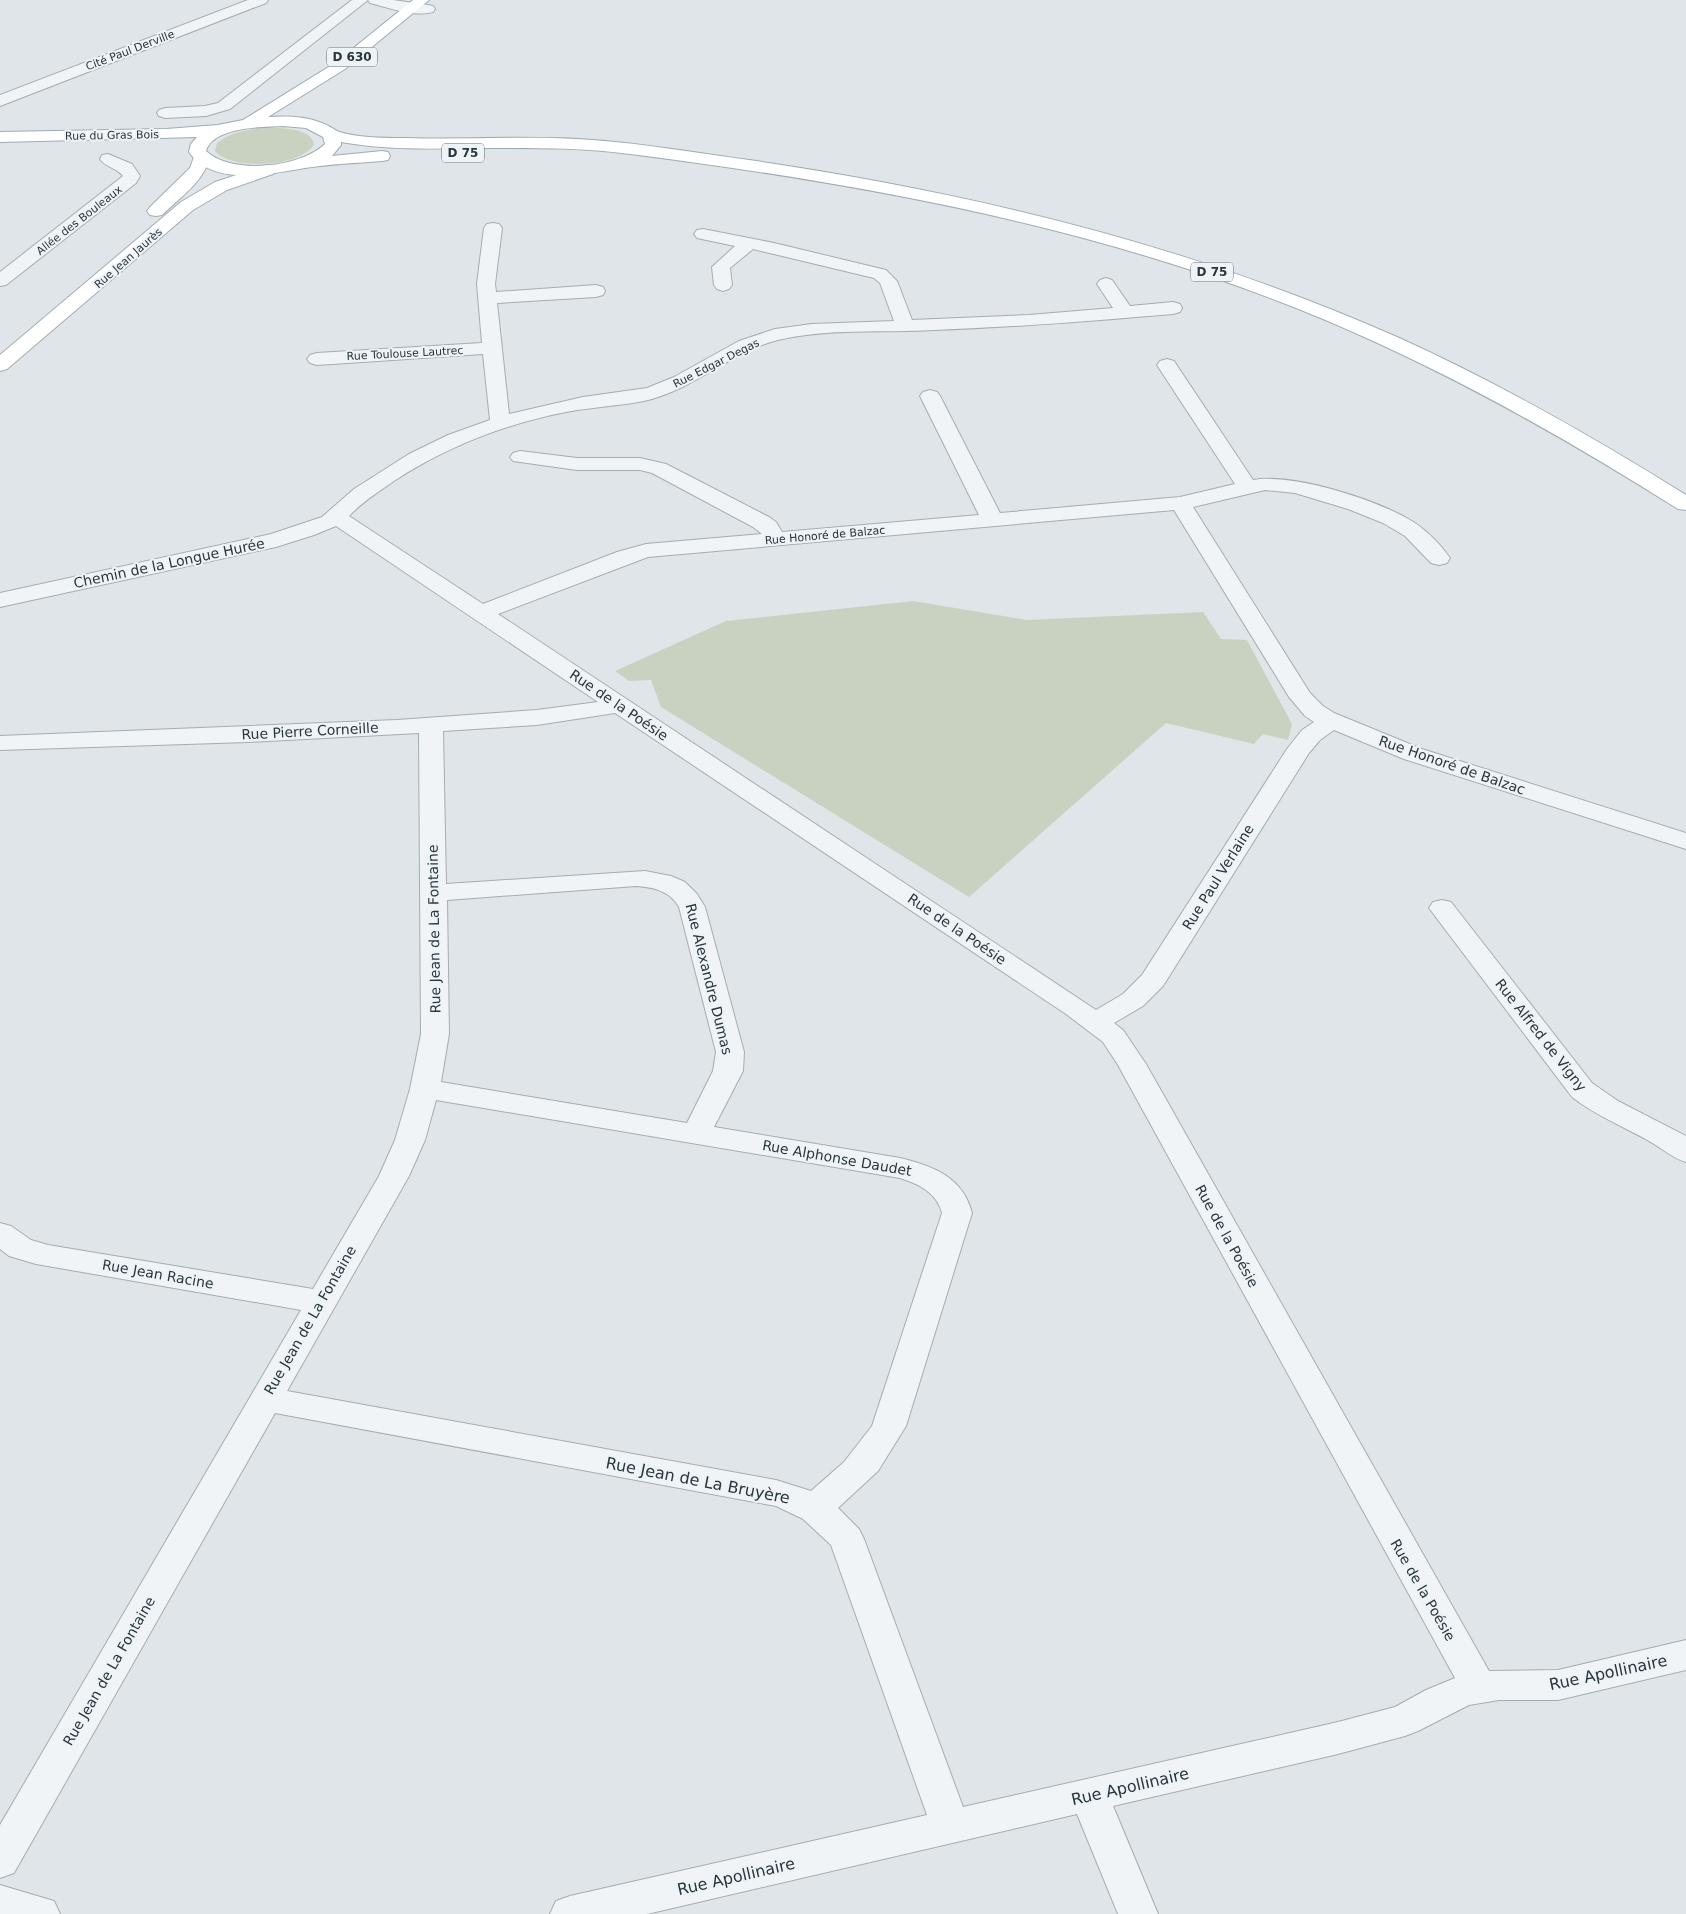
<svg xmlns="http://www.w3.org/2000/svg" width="1686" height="1914" viewBox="0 0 1686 1914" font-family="'DejaVu Sans',sans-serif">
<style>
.green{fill:#c9d2c0}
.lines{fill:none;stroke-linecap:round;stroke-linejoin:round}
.minor-casing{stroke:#a4adb2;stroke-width:2}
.secondary-casing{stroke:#a4adb2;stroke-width:2}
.primary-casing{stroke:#9eacb3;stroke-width:2}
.minor{fill:#f1f4f6;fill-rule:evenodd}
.secondary{fill:#fff;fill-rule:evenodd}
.primary{fill:#fff;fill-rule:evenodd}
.labels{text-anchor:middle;stroke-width:4;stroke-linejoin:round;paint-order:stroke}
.far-street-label{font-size:11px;fill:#28363f;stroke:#eef3f6}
.shield{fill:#eef3f6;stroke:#636f76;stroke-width:1}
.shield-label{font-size:12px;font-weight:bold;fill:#28363f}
.street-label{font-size:14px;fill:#28363f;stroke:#eef3f6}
.near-street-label{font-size:16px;fill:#28363f;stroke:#eef3f6}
</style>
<rect width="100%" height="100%" fill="#dfe5e8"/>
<path class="green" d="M 263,128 C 277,128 310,126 314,144 C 303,167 230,171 215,151 L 217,143 C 229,132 247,130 263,128 Z
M 913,601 L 1027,620 L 1203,612 L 1221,639 L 1247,640 L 1292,724 L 1288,740 L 1263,734 L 1254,744 L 1166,723 L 969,897 L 661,707 L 651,680 L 629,681 L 615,671 L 726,621 Z"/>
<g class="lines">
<defs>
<path id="minor" d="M 248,0 L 268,0 L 266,3 L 0,106 L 0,95 Z
M 352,0 L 393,0 L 428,5 L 433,6 L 435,9 L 433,12 C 414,17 389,8 370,3 L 368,0 L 230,109 L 206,116 L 165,118 L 159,116 L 157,113 L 159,110 L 165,108 L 205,106 L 218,103 Z
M 108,154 L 132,164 L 140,176 L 136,183 L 6,285 L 0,286 L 0,272 L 123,176 C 117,168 105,167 100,159 L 102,155 Z
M 493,223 L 499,224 L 502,228 L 495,284 L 496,292 L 596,285 L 603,287 L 605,291 L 603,295 L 596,297 L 497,303 L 509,414 L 583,397 L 647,388 L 674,377 L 739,341 L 775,329 L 812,324 L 894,321 L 880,283 L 874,278 L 753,249 L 730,268 L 732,285 L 729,289 L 723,291 L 717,289 L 714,285 L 712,267 L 735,246 L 697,238 L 694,234 L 697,230 L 703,229 L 774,243 L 886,270 L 897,281 L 912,320 L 1029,315 L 1113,308 L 1097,284 L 1100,280 L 1106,278 L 1112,280 L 1130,306 L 1173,302 L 1180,304 L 1182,308 L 1180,312 L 1173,314 C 1093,321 1014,327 934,330 C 883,333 828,328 778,340 C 730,352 696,389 644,401 C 618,406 592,407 566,412 C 505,424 446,447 394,481 C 378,492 362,502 349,516 L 483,604 L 617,552 L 646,544 L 762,534 L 753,527 L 652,473 L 640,470 L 577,470 L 513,461 L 510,457 L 513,453 L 520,451 L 577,458 L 640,458 L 666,464 L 769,517 L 776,522 L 782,532 L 979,515 L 920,396 L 923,392 L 930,390 L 937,392 L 940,396 L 1000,513 L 1180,497 L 1235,484 L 1157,365 L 1160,361 L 1167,359 L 1174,361 L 1253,480 C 1294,473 1379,500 1415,523 C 1428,532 1441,545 1450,558 L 1447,563 L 1439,565 L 1431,563 L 1405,536 L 1383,523 L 1348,509 L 1295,493 L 1265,490 L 1193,507 L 1310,693 L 1323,706 L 1334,713 L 1422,749 L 1686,833 L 1686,849 L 1404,759 L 1334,730 L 1320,740 L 1309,753 L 1163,986 L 1143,1006 L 1114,1023 L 1123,1030 L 1146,1064 L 1489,1671 L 1558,1670 L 1686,1640 L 1686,1670 L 1558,1700 L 1499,1700 L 1469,1705 L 1418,1731 L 1405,1736 L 1338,1754 L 1113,1806 L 1158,1914 L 1118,1914 L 1077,1814 L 647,1914 L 550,1914 L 556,1901 L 570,1896 L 927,1815 L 831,1545 L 803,1519 L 776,1506 L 275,1413 L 14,1873 L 0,1878 L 0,1825 L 301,1310 L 36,1264 L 9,1256 L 0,1249 L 0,1223 L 11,1226 L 31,1240 L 48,1245 L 313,1289 L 379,1176 L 395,1140 L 410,1089 L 421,1034 L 419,733 L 248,742 L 0,750 L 0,736 L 397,720 L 537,710 L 598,702 L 336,526 L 314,535 L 276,547 L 0,607 L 0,593 L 271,534 L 322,517 L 354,489 L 409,454 L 448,435 L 490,420 L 483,354 L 317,365 L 310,363 L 307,359 L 310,355 L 317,353 L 482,343 L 477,284 L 484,228 L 487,224 ZM 1174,510 L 1289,697 L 1305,716 L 1314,722 L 1302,730 L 1287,749 L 1142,975 L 1123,994 L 1096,1010 L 498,614 L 648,557 ZM 615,713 L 1066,1014 L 1103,1042 L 1118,1065 L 1455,1678 L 1426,1690 L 1395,1707 L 1338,1722 L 963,1807 L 864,1539 L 859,1529 L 838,1508 L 878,1471 L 906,1426 L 972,1213 C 963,1177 933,1166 900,1158 L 714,1127 L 743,1071 L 744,1052 L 705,907 L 697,894 L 685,882 L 671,876 L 645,871 L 446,884 L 443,731 L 537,725 ZM 636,886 C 653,887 670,891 679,907 L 716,1052 L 713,1071 L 687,1123 L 441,1082 L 449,1034 L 447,900 ZM 436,1100 L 900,1178 C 919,1184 937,1193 942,1213 L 872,1426 L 844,1462 L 811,1491 L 776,1480 L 287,1391 L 409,1176 L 425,1140 Z
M 1442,900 L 1451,902 L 1592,1083 L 1618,1101 L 1686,1136 L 1686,1162 C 1672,1158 1662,1148 1649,1141 C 1623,1126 1596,1116 1572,1097 L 1429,908 L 1433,902 Z
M 0,1885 L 54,1901 L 60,1914 L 0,1914 Z"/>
<path id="secondary" d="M 201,153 L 207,154 L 209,158 C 205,181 178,199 162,215 L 156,216 L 150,215 L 147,211 L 150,207 L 190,168 L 195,154 Z
M 267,165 L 273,166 L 275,170 L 273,174 L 227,190 L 193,210 L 7,369 L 0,371 L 0,355 L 181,202 L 215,182 Z"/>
<path id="primary" d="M 413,0 L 429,0 L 345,69 L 268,117 C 285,116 303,116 319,122 C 327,124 333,129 339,132 C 360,138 385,138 406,138 C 469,140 531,135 593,140 C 646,144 698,153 749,160 C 971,192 1192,246 1397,337 C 1497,382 1593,437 1686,495 L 1686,510 L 1678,509 C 1564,437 1447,371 1323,319 C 1103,227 866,184 630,154 C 578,147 527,148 475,148 C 430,149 385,150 341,142 L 341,145 L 332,156 L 382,151 L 388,152 L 390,156 L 388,160 L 382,161 C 357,163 330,164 305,168 C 270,174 213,187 189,152 L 191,144 L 197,137 L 0,142 L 0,132 L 166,129 L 218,125 L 243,120 L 335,63 ZM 283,126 L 306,128 L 323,137 L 325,144 C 300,168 231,175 206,151 C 213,127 262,127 283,126 Z"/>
</defs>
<use href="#minor" class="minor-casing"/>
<use href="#secondary" class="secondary-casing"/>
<use href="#primary" class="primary-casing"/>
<use href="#minor" class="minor"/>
<use href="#secondary" class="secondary"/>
<use href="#primary" class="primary"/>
</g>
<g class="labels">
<g class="far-street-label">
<text transform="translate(130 50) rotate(-21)" y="4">Cité Paul Derville</text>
<text transform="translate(112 135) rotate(-1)" y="4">Rue du Gras Bois</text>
<text transform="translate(79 220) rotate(-38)" y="4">Allée des Bouleaux</text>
<text transform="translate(128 258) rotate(-41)" y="4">Rue Jean Jaurès</text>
<text transform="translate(405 353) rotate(-3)" y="4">Rue Toulouse Lautrec</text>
<text transform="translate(716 363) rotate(-27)" y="4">Rue Edgar Degas</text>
<text transform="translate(825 535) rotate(-5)" y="4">Rue Honoré de Balzac</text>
</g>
<g class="shield">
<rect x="327" y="47.5" width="50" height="19" rx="4"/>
<rect x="442" y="143.5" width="42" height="19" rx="4"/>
<rect x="1191" y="262.5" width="42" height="19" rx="4"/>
</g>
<g class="shield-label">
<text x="352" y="61">D 630</text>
<text x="463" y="157">D 75</text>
<text x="1212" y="276">D 75</text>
</g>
<g class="street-label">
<text transform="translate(169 563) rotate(-12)" y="5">Chemin de la Longue Hurée</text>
<text transform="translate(619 705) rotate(34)" y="5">Rue de la Poésie</text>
<text transform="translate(310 731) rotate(-3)" y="5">Rue Pierre Corneille</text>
<text transform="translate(1452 765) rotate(19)" y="5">Rue Honoré de Balzac</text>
<text transform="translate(1218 877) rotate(-58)" y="5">Rue Paul Verlaine</text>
<text transform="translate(434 929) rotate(-91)" y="5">Rue Jean de La Fontaine</text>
<text transform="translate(957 929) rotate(34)" y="5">Rue de la Poésie</text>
<text transform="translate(709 979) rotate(76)" y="5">Rue Alexandre Dumas</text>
<text transform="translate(1541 1035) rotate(52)" y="5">Rue Alfred de Vigny</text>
<text transform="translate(837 1158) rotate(10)" y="5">Rue Alphonse Daudet</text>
<text transform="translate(1227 1236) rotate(61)" y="5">Rue de la Poésie</text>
<text transform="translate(158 1274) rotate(10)" y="5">Rue Jean Racine</text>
<text transform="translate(310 1320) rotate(-60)" y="5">Rue Jean de La Fontaine</text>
<text transform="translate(1423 1590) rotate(60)" y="5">Rue de la Poésie</text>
<text transform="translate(109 1671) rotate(-60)" y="5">Rue Jean de La Fontaine</text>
</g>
<g class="near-street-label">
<text transform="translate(698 1480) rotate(11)" y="6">Rue Jean de La Bruyère</text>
<text transform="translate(1608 1672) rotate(-12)" y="6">Rue Apollinaire</text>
<text transform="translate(1130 1786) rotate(-13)" y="6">Rue Apollinaire</text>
<text transform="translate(736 1876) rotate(-13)" y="6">Rue Apollinaire</text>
</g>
</g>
</svg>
